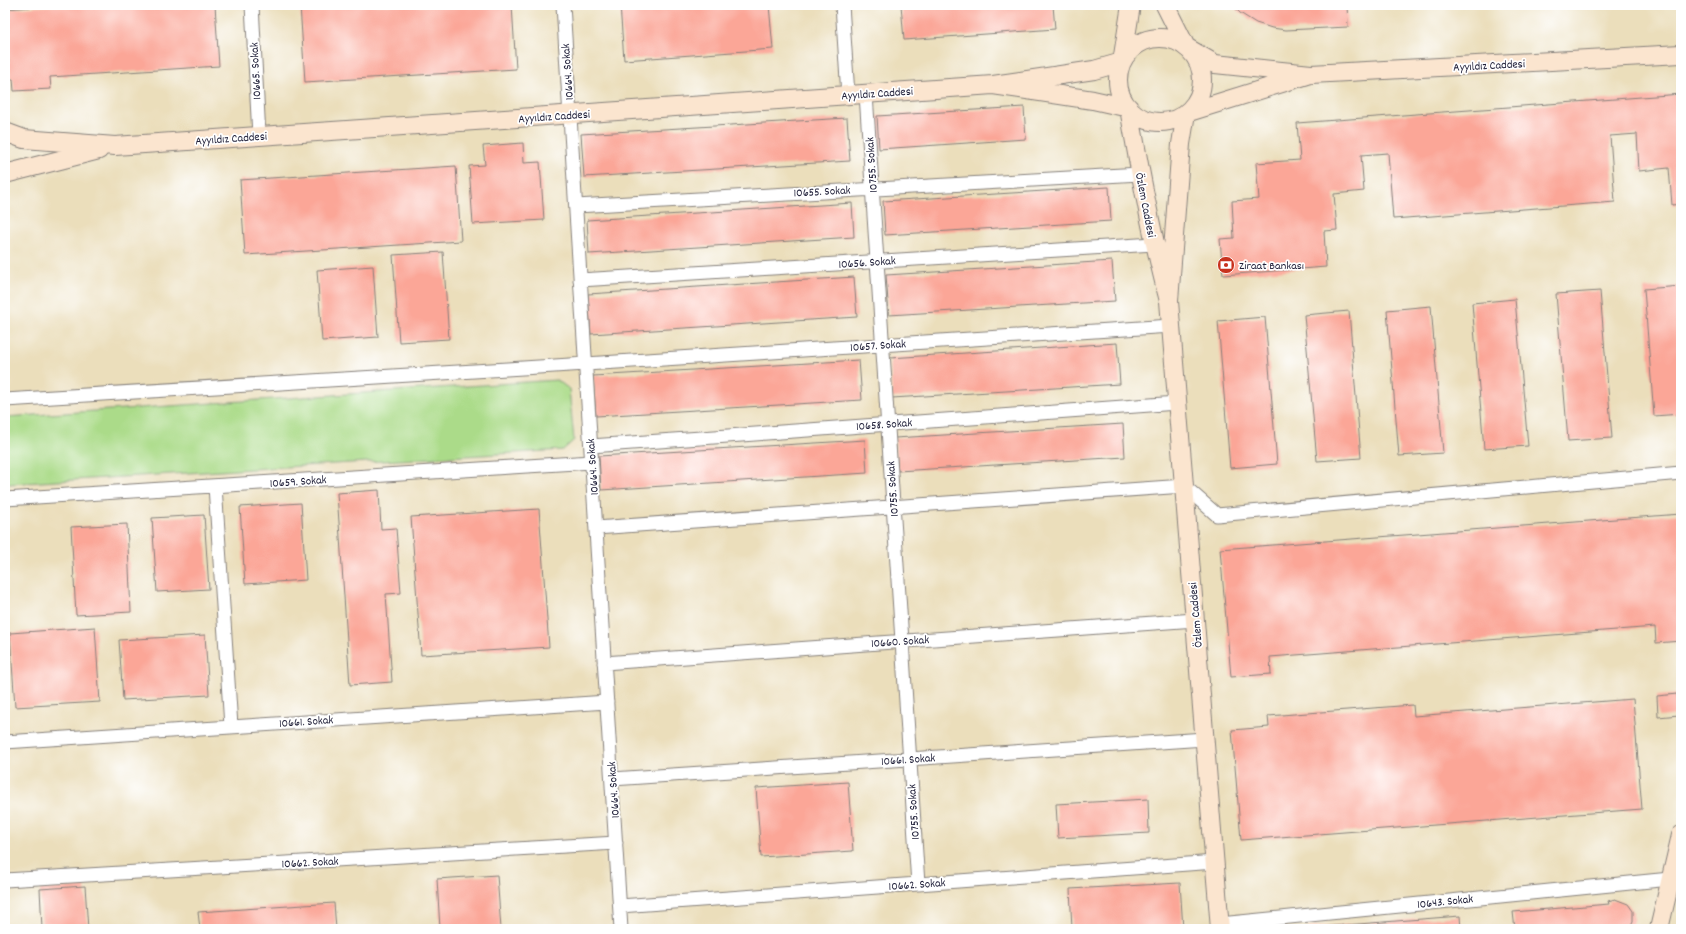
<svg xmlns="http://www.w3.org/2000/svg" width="1686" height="934" viewBox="0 0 1686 934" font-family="Dekko,sans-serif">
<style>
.green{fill:#abdb89;stroke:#667e62}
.building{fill:#fba697}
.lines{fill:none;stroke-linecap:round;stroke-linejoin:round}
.street-casing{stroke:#86807b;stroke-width:15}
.secondary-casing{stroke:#86807b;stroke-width:20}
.street{stroke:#fff;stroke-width:13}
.secondary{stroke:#fbe5cf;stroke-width:18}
.labels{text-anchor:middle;stroke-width:3.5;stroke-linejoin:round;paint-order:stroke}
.street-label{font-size:12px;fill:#22223b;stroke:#fff}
.poi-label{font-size:12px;fill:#22223b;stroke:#fff;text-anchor:start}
</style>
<rect width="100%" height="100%" fill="#fff"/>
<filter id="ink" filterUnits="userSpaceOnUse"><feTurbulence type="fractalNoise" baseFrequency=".025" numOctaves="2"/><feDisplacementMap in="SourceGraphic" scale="8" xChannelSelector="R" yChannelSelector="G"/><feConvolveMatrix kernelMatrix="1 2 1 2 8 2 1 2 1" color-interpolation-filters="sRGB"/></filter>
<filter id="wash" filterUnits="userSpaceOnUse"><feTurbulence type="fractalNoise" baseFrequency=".012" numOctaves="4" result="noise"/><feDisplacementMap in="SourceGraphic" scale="16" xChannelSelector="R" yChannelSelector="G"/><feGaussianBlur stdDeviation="0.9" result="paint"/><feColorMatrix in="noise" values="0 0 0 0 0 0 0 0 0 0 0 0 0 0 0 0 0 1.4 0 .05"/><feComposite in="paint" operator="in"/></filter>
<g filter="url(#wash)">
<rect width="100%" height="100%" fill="#ebdebb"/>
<path class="green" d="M 557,380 L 569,389 L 574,440 L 563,450 L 8,484 L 5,482 L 5,417 Z"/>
<g id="blocks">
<path class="building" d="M 61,5 L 215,5 L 219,66 L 50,77 L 51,89 L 14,91 L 13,79 L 10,79 L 5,9 Z
M 300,5 L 407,5 L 408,6 L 512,5 L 516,69 L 305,82 Z
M 620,5 L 769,5 L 773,49 L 624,60 Z
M 901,5 L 1053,5 L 1055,29 L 904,40 Z
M 1232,5 L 1347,5 L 1348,27 L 1286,30 L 1272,28 L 1256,23 L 1240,13 Z
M 1681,94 L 1681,204 L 1672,205 L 1669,168 L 1639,171 L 1637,134 L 1610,136 L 1615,202 L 1393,219 L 1388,153 L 1361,155 L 1364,191 L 1334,194 L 1337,230 L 1324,231 L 1326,267 L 1223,275 L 1220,239 L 1234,238 L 1232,201 L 1259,199 L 1256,163 L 1300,160 L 1297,123 Z
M 1024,107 L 1026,139 L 879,149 L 877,116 Z
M 847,118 L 850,161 L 584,177 L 581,134 Z
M 523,143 L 524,163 L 540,162 L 544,220 L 473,224 L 469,166 L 485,165 L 483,146 Z
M 456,166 L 461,241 L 245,255 L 240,180 Z
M 1109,187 L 1111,221 L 885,235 L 883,201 Z
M 852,203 L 854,237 L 589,254 L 587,220 Z
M 443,252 L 449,339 L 399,342 L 393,255 Z
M 1112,261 L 1115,301 L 889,315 L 886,275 Z
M 373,266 L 378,337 L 322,341 L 317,270 Z
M 854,277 L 857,317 L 591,334 L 588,294 Z
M 1681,286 L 1681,414 L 1654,416 L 1644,289 Z
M 1600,291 L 1612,438 L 1568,441 L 1556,294 Z
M 1515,299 L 1528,446 L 1484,449 L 1472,303 Z
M 1431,306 L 1443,453 L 1399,456 L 1387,310 Z
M 1349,311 L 1361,458 L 1317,461 L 1304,315 Z
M 1265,317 L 1277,464 L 1230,468 L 1218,321 Z
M 1117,343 L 1120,384 L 892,398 L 890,358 Z
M 859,360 L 862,400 L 596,416 L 593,376 Z
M 1123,424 L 1125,457 L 898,471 L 895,438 Z
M 865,440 L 867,473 L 601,490 L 599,456 Z
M 379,490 L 381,529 L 396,528 L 401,593 L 386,594 L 392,682 L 350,685 L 337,493 Z
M 301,503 L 306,580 L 245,584 L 240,507 Z
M 539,509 L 549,647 L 421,655 L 411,517 Z
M 1681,514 L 1681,641 L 1656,643 L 1655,627 L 1270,657 L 1271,674 L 1231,677 L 1220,549 Z
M 204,515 L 209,589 L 157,592 L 152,518 Z
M 127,524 L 131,612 L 76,615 L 71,527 Z
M 95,627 L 100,702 L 15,707 L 10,633 Z
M 205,635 L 209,695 L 123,700 L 119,640 Z
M 1677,694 L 1679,715 L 1658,717 L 1657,696 Z
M 1633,699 L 1642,809 L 1241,840 L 1232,730 L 1269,727 L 1268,716 L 1413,705 L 1414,716 Z
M 848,782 L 853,851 L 761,857 L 756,788 Z
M 1148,799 L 1149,833 L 1058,838 L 1056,804 Z
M 497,875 L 501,929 L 440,929 L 437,879 Z
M 1180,883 L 1183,929 L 1072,929 L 1070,889 Z
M 85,886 L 88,929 L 42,929 L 40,889 Z
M 1615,899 L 1628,904 L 1633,911 L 1633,921 L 1629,929 L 1515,929 L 1513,912 L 1609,904 L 1608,901 Z
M 334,903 L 336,929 L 200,929 L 198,912 Z
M 1460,916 L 1461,929 L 1307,929 L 1307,928 Z"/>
</g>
</g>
<g filter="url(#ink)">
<use href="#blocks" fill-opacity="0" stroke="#86807b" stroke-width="1"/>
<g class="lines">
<defs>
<path id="street" d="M 252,5 L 259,136
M 563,5 L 621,929
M 842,5 L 848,95
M 866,94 L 918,884
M 576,206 L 1140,174
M 580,280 L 1154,244
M 5,400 L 586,364 L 1171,326
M 591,446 L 1177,403
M 215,486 L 231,726
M 5,499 L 592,462
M 596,528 L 1184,486 L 1217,515 L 1681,473
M 604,663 L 1195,620
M 5,742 L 607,702
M 612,779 L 1205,739
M 5,880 L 616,843
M 620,906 L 1215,862
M 1220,924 L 1670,879"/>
<path id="secondary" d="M 1131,5 L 1122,62 L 1094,70 L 993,85 L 1093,100 L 1129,108 C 1140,173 1152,237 1169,301 L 1181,144 L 1186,113 L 1311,74 L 1215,64 L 1186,47 L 1165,5
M1118 80a42 42 0 1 1 84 0a42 42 0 1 1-84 0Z
M 1311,74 L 1681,54
M 5,132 L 24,139 L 115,146 L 993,85
M 5,174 L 99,150
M 1169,301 L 1220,929
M 1659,929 L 1681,835"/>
</defs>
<use href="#street" class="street-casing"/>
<use href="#secondary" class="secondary-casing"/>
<use href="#street" class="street"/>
<use href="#secondary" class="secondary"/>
</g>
</g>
<defs>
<symbol id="bank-disc" viewBox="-11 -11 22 22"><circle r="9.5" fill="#c8321e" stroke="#fff"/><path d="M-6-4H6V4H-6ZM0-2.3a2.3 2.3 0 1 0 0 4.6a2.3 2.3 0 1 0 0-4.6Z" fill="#fff"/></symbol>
</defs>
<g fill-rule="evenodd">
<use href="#bank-disc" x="1216" y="255" width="20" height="20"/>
</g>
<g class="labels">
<g class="street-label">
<text transform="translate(1489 65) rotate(-3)" y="4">Ayyıldız Caddesi</text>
<text transform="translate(255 71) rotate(-93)" y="4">10665. Sokak</text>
<text transform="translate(567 72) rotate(-94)" y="4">10664. Sokak</text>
<text transform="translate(877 93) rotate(-4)" y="4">Ayyıldız Caddesi</text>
<text transform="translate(554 116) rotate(-4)" y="4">Ayyıldız Caddesi</text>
<text transform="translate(231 138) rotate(-4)" y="4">Ayyıldız Caddesi</text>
<text transform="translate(871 165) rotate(-94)" y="4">10755. Sokak</text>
<text transform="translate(822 191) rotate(-3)" y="4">10655. Sokak</text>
<text transform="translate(1146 205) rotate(79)" y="4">Özlem Caddesi</text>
<text transform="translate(867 262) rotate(-4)" y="4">10656. Sokak</text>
<text transform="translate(878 345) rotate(-4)" y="4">10657. Sokak</text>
<text transform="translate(884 424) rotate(-4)" y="4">10658. Sokak</text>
<text transform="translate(592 467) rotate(-94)" y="4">10664. Sokak</text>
<text transform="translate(298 481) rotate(-4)" y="4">10659. Sokak</text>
<text transform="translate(892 489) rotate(-94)" y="4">10755. Sokak</text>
<text transform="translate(1195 615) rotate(-95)" y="4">Özlem Caddesi</text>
<text transform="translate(900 641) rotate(-4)" y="4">10660. Sokak</text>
<text transform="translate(306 721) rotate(-4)" y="4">10661. Sokak</text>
<text transform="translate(908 759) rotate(-4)" y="4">10661. Sokak</text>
<text transform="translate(613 790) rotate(-94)" y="4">10664. Sokak</text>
<text transform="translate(913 812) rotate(-94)" y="4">10755. Sokak</text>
<text transform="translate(310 862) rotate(-3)" y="4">10662. Sokak</text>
<text transform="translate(917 884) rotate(-4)" y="4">10662. Sokak</text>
<text transform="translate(1445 901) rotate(-6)" y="4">10643. Sokak</text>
</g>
<g class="poi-label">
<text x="1239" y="269">Ziraat Bankası</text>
</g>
</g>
<rect width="1686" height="934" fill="none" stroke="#fff" stroke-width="20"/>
</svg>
